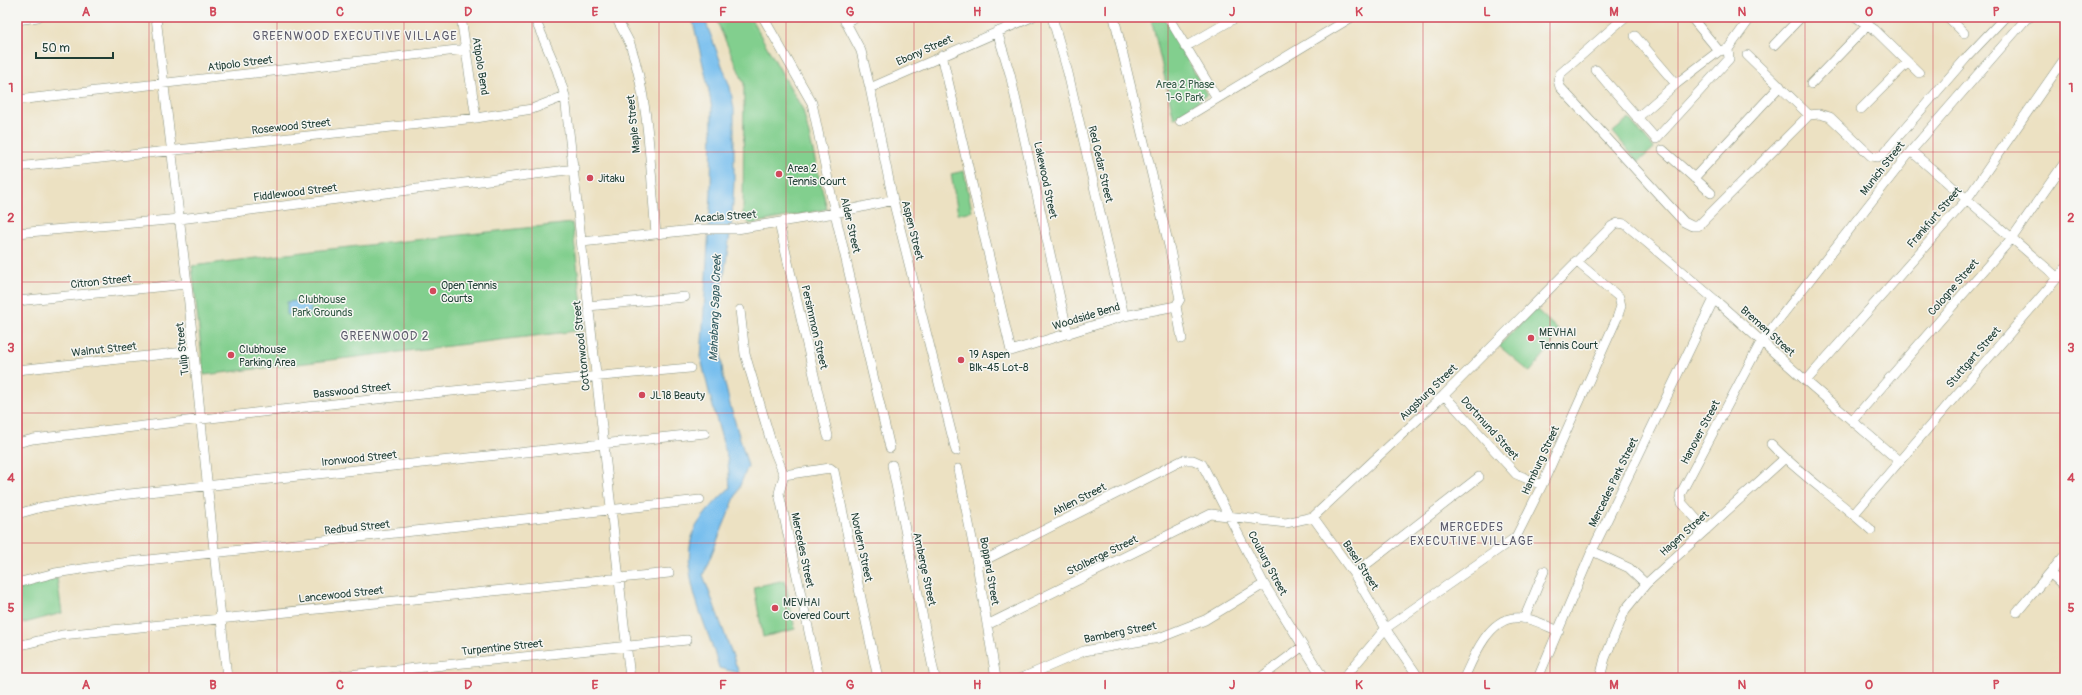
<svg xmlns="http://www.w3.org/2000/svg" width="2082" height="695" viewBox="0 0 2082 695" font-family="Pangolin,sans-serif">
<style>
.green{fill:#82cf8e;stroke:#508661}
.water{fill:#76beee;stroke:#4a7e91}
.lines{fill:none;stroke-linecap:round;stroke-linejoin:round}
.minor-casing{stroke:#868f7b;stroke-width:10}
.minor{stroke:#fff;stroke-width:9}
.grid{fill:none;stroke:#d1495b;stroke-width:1;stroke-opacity:0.55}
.poi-dot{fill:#d1495b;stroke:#f6f6f2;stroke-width:1.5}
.labels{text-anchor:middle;stroke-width:3;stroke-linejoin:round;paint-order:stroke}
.street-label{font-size:11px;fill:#1f3d34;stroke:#f6f6f2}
.park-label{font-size:11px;fill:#335a46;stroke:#f6f6f2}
.poi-label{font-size:11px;fill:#1f3d34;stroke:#f6f6f2;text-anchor:start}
.neighbourhood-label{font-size:12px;letter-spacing:1px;fill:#5c5b6b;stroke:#f6f6f2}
.water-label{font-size:12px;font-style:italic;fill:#355d62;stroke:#f6f6f2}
.neatline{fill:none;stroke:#d1495b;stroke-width:1.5}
.grid-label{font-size:13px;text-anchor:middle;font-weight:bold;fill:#d1495b}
</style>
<rect width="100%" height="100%" fill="#f6f6f2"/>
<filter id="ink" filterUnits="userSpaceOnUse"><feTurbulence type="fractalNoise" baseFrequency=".025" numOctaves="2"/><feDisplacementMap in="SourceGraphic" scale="8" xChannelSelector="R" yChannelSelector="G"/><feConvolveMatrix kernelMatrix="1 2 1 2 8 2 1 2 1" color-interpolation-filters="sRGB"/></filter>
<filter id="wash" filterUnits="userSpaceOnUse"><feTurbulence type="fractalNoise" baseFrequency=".012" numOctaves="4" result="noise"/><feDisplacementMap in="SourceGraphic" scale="16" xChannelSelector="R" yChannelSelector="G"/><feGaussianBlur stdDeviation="0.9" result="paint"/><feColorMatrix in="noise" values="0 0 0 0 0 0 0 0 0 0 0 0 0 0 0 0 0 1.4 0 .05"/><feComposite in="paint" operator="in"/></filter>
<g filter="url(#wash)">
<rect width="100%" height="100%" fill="#ece1c2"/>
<path class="green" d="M 715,17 L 750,17 L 803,110 L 827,209 L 750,224 L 743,217 L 744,83 Z
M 1151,17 L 1164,17 L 1207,95 L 1174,119 Z
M 1629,119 L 1654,148 L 1638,162 L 1613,132 Z
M 964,171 L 972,211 L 958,214 L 951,174 Z
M 572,223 L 585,330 L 204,375 L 192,266 L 312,251 Z
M 1535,308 L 1559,331 L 1551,346 L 1530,372 L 1499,346 Z
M 57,578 L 62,613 L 17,625 L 17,588 Z
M 785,580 L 795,629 L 763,637 L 754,587 Z"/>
<path class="water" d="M 692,17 L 704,17 L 730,87 L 734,109 L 734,182 L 732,219 L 719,312 L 720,344 L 723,375 L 730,405 L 748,466 L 703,575 L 739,673 L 719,668 C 708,625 679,578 693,533 C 696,522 721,495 730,488 L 728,461 L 710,396 L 701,359 L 711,194 L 712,109 L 708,86 Z
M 310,300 L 311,314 L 287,315 L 287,302 Z"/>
</g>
<g filter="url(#ink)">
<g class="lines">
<defs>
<path id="minor" d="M 156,17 L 187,284 L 227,678
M 461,17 L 476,118
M 534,17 L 557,70 L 565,96 L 630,678
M 616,17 C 620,26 626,35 630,44 C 650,102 650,172 656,233
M 763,17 L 812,103 L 835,213 L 890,448
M 843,17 L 861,51 L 870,88 L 893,200 L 956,451
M 1052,17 L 1068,73 L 1124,316
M 1168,17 L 1217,98
M 1625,17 L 1560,74 L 1558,80 L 1560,87 L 1684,222 L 1692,226 L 1698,226 L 1809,115 L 1819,114 L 1830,117 L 1871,156 L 1878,157 L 1883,154 L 1967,57 L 2005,17
M 1691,17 L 1719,51
M 1856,17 L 1875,30 L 1919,73
M 1948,17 L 1964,33
M 17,20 L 38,17
M 845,22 L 856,17
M 997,31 L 1010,74 L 1068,334
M 1635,36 L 1676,84
M 1774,45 L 1801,17
M 1185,47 L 1237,17
M 942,55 L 1011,351 L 1124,316 L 1176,306 L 1180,299 L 1170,250 L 1114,17
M 1747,55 L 1809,115
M 1596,70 L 1656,139 L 1729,59 L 1728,49 L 1751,17
M 1811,84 L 1862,31 L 1870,17
M 870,88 L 1032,17
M 17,100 L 466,49
M 1861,109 L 1908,62
M 1637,118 L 1676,84 L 1719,51 L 1728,49
M 1180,121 L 1352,17
M 1663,150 L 1711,193
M 1911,151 L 2058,278
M 17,167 L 476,118 L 532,109 L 565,96
M 1694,178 L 1780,86
M 779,223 L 828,436
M 17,233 L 180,219 L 575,169
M 582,242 L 701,229 L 737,229 L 835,213 L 893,200
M 17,301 L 187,284
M 588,306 L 685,297
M 1176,306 L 1182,339
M 740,310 L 745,354 L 772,445 L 784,475
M 17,370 L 194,351
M 1806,381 L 1967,199 L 2065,58
M 1444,395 L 1516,474 L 1542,485
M 1852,421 L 2012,238 L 2065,162
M 17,443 L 33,439 C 251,413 471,387 690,368
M 1771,444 C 1801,476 1839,500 1871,530
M 892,465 L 935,678
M 958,469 L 977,564 L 996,678
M 784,475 L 830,468 L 834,471 L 878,678
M 784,475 L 779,493 L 819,678
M 17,514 L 42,507 L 120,495 L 705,433
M 1854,514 L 2065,269
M 1313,517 L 1354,574 L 1389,634 L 1419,678
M 1706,530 L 1682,503 L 1680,495 L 1761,342 L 1911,151 L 2026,19 L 2030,17
M 1592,551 L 1629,568 L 1646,584
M 977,564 L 1183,460 L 1193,460 L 1202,464 L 1264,584 L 1323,678
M 2050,573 L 2065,587
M 1354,574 L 1479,477
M 17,583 L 55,573 L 129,562 L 700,500
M 2017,612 L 2065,555
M 1524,619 L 1544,571
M 987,625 L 1211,514 L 1286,523 L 1313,517 L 1444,395 L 1612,226 L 1618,223 L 1625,224 L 1714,299 L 1806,381 L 1899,461
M 17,646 L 62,635 L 669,573
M 319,678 L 687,640
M 1022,678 L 1084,651 L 1159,638 L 1205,620 L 1264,584
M 1260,678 L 1303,646
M 1344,678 L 1386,628 L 1516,537 L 1542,485 L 1617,318 L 1621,306 L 1619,297 L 1576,261
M 1464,678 C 1473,658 1488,620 1514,618 C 1529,616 1546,626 1559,631
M 1538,678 L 1592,551 L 1714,299
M 1600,678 L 1605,658 L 1625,610 L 1646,584 L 1785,458"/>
</defs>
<use href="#minor" class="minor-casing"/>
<use href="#minor" class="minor"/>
</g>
</g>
<path class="grid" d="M 149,17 L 149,678M 277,17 L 277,678M 404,17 L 404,678M 532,17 L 532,678M 659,17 L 659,678M 786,17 L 786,678M 914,17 L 914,678M 1041,17 L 1041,678M 1168,17 L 1168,678M 1296,17 L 1296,678M 1423,17 L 1423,678M 1550,17 L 1550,678M 1678,17 L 1678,678M 1805,17 L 1805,678M 1933,17 L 1933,678M 17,152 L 2065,152M 17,282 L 2065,282M 17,413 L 2065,413M 17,543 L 2065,543"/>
<g class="poi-dot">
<circle cx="779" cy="174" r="4"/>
<circle cx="590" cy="178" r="4"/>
<circle cx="433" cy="291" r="4"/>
<circle cx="1531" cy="338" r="4"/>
<circle cx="231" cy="355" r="4"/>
<circle cx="961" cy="360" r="4"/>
<circle cx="642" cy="395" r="4"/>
<circle cx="775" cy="608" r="4"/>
</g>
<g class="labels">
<g class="street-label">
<text transform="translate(924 50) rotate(-24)" y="4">Ebony Street</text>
<text transform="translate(240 63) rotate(-7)" y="4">Atipolo Street</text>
<text transform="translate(481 66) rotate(81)" y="4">Atipolo Bend</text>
<text transform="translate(633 124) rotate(-96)" y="4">Maple Street</text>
<text transform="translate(291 126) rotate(-6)" y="4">Rosewood Street</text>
<text transform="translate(1101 164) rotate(77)" y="4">Red Cedar Street</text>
<text transform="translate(1882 168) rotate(-52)" y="4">Munich Street</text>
<text transform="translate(1046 180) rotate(78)" y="4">Lakewood Street</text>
<text transform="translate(295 192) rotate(-7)" y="4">Fiddlewood Street</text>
<text transform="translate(725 216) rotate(-4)" y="4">Acacia Street</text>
<text transform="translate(1934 217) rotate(-49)" y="4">Frankfurt Street</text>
<text transform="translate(851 225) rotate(77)" y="4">Alder Street</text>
<text transform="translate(913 230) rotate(76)" y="4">Aspen Street</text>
<text transform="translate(101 281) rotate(-6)" y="4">Citron Street</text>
<text transform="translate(1953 287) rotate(-49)" y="4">Cologne Street</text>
<text transform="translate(1086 316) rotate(-17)" y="4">Woodside Bend</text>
<text transform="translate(815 327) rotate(77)" y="4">Persimmon Street</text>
<text transform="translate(1768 331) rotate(42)" y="4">Bremen Street</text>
<text transform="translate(581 346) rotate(-96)" y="4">Cottonwood Street</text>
<text transform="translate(104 349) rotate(-6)" y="4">Walnut Street</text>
<text transform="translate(182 349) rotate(-96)" y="4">Tulip Street</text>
<text transform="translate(1973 357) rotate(-49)" y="4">Stuttgart Street</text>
<text transform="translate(352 390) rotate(-6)" y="4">Basswood Street</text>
<text transform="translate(1428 392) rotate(-44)" y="4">Augsburg Street</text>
<text transform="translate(1490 428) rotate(48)" y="4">Dortmund Street</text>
<text transform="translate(1700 432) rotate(-62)" y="4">Hanover Street</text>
<text transform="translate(359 458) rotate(-6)" y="4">Ironwood Street</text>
<text transform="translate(1540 460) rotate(-65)" y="4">Hamburg Street</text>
<text transform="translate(1613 482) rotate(-64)" y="4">Mercedes Park Street</text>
<text transform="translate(1079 499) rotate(-27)" y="4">Ahlen Street</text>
<text transform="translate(357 527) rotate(-6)" y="4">Redbud Street</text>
<text transform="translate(1684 533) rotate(-42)" y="4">Hagen Street</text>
<text transform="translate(862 547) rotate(78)" y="4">Nordern Street</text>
<text transform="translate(803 550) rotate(78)" y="4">Mercedes Street</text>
<text transform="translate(1102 555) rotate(-26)" y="4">Stolberge Street</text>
<text transform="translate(1268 563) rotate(62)" y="4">Couburg Street</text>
<text transform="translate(1361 565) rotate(57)" y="4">Basel Street</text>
<text transform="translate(925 569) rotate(78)" y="4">Amberge Street</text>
<text transform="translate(990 571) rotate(80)" y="4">Boppard Street</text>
<text transform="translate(341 594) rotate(-6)" y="4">Lancewood Street</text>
<text transform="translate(1120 632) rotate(-11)" y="4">Bamberg Street</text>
<text transform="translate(502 647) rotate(-6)" y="4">Turpentine Street</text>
</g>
<g class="park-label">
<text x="1185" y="88">Area 2 Phase<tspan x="1185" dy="13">1-G Park</tspan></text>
<text x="322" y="303">Clubhouse<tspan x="322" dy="13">Park Grounds</tspan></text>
</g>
<g class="poi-label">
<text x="787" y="172">Area 2<tspan x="787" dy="13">Tennis Court</tspan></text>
<text x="598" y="182">Jitaku</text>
<text x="441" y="289">Open Tennis<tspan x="441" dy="13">Courts</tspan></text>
<text x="1539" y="336">MEVHAI<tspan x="1539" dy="13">Tennis Court</tspan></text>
<text x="239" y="353">Clubhouse<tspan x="239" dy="13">Parking Area</tspan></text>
<text x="969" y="358">19 Aspen<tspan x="969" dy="13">Blk-45 Lot-8</tspan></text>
<text x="650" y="399">JL18 Beauty</text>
<text x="783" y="606">MEVHAI<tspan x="783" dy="13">Covered Court</tspan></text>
</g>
<g class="neighbourhood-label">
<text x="355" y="40">GREENWOOD EXECUTIVE VILLAGE</text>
<text x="385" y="340">GREENWOOD 2</text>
<text x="1472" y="531">MERCEDES<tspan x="1472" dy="14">EXECUTIVE VILLAGE</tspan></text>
</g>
<g class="water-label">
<text transform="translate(715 308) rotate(-88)" y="4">Mahabang Sapa Creek</text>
</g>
</g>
<rect width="2082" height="695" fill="none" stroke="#f6f6f2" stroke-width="44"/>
<path d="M36 52v6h77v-6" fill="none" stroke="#1f3d34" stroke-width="2"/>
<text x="42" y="52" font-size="12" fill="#1f3d34" stroke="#f6f6f2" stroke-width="3" paint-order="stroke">50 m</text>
<rect x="22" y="22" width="2038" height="651" class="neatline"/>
<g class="grid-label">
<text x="86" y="16">A</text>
<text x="213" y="16">B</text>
<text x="340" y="16">C</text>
<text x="468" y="16">D</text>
<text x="595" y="16">E</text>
<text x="723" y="16">F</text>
<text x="850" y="16">G</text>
<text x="977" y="16">H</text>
<text x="1105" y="16">I</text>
<text x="1232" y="16">J</text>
<text x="1359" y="16">K</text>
<text x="1487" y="16">L</text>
<text x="1614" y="16">M</text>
<text x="1742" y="16">N</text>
<text x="1869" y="16">O</text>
<text x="1996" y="16">P</text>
<text x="11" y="92">1</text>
<text x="2071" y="92">1</text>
<text x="11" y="222">2</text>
<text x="2071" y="222">2</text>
<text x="11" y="352">3</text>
<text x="2071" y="352">3</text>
<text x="11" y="482">4</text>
<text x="2071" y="482">4</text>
<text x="11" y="612">5</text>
<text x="2071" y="612">5</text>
<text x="86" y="689">A</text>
<text x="213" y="689">B</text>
<text x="340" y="689">C</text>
<text x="468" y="689">D</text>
<text x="595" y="689">E</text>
<text x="723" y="689">F</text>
<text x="850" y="689">G</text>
<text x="977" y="689">H</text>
<text x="1105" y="689">I</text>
<text x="1232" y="689">J</text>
<text x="1359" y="689">K</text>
<text x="1487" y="689">L</text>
<text x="1614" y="689">M</text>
<text x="1742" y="689">N</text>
<text x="1869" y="689">O</text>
<text x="1996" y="689">P</text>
</g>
</svg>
